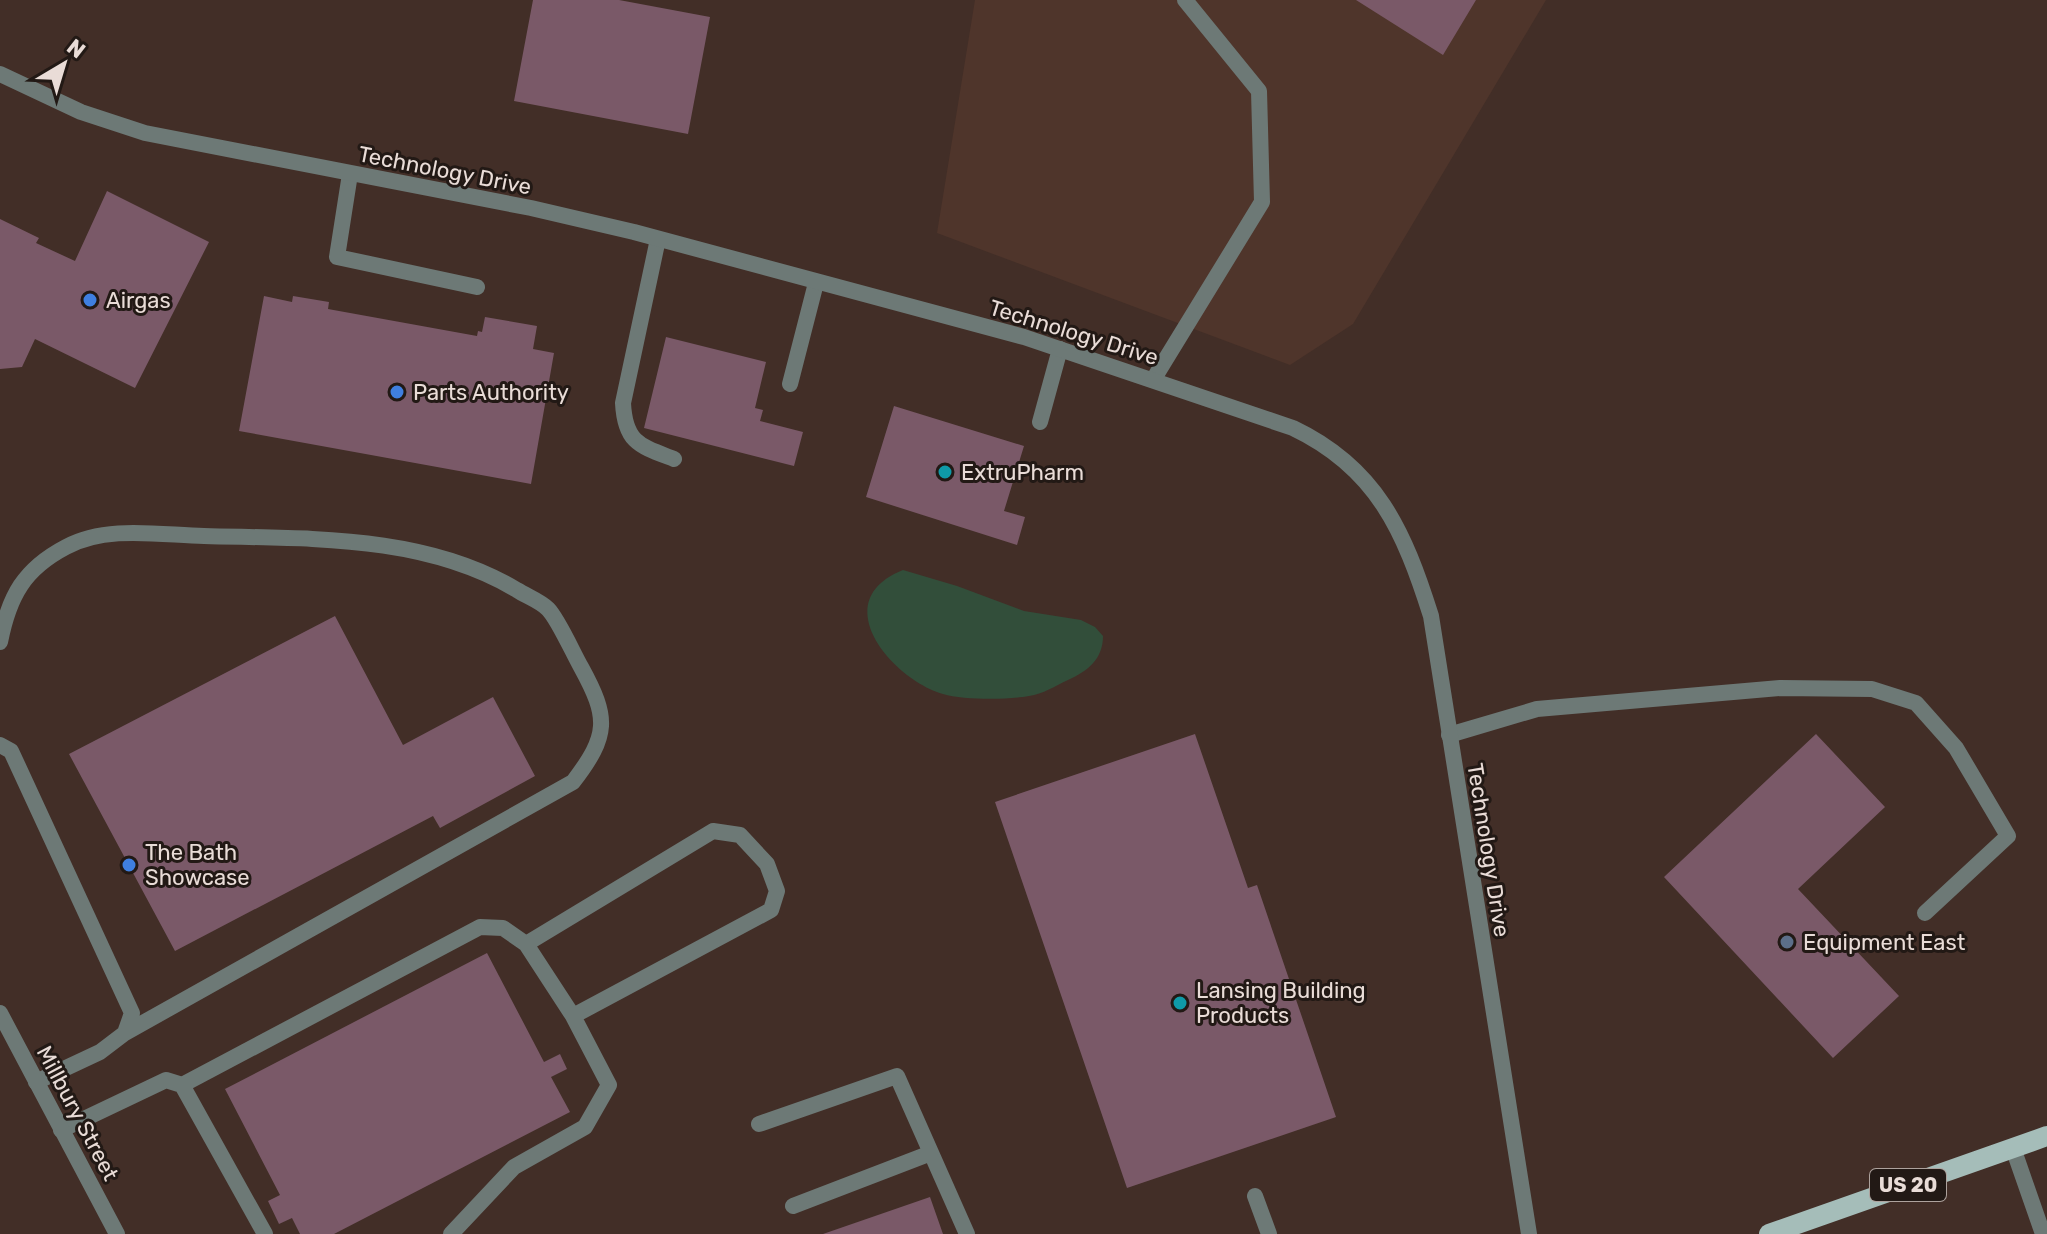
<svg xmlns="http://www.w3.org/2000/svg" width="2047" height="1234" viewBox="0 0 2047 1234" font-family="Rubik,sans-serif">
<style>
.built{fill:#4f352b}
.green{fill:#324e3a}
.building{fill:#7a5968}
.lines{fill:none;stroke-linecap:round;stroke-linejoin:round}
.service{stroke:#6d7976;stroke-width:16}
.minor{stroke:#6d7976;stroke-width:16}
.tertiary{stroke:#6d7976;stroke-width:16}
.primary{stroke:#a5bdb9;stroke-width:20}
.shop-dot{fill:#3f7fe0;stroke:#221915;stroke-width:3}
.culture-dot{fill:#0f9aa8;stroke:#221915;stroke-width:3}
.service-dot{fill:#5c6f8a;stroke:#221915;stroke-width:3}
.labels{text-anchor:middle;stroke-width:6;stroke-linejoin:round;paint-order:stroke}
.shield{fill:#221915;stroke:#ada29d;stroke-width:2}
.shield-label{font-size:20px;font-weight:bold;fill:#e9dcd7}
.street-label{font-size:22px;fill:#e9dcd7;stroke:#221915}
.poi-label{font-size:22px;fill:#e9dcd7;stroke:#221915;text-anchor:start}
</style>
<rect width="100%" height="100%" fill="#422e27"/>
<path class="built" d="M 975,0 L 1546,0 L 1353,324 L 1290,365 L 937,233 Z"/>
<path class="green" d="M 903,570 L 957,586 L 1024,611 L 1081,620 L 1095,627 L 1103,636 C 1103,659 1088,671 1068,680 C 1055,686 1043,694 1029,696 C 1008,700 963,700 943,694 C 892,679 825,601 903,570 Z"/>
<path class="building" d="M 533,0 L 619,0 L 710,17 L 688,134 L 514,101 Z
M 1356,0 L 1476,0 L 1443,55 Z
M 107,191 L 209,242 L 135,388 L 35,339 L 22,367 L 0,369 L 0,219 L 39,238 L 36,243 L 75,261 Z
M 264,296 L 292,302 L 293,296 L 329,302 L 328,309 L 477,336 L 478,331 L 482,332 L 485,317 L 537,326 L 533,349 L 554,353 L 531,484 L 239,431 Z
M 666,337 L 766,362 L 755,408 L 763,410 L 760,421 L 803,432 L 794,466 L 644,428 Z
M 894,406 L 1024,446 L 1004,511 L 1025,517 L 1017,545 L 866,497 Z
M 335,616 L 403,745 L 493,697 L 535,776 L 440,828 L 433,816 L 175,951 L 69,754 Z
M 1195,734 L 1248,888 L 1257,885 L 1336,1117 L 1127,1188 L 995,802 Z
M 1816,734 L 1885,807 L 1798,889 L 1899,996 L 1833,1058 L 1664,877 Z
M 487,953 L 544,1062 L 560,1054 L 567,1069 L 551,1077 L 570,1112 L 334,1234 L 300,1234 L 292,1218 L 279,1224 L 268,1201 L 280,1195 L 225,1089 Z
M 930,1197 L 943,1234 L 823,1234 Z"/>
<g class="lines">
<path class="service" d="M 350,174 L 337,257 L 477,287
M 658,239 L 623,403 C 625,443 640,446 674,459
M 1153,380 L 1262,202 L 1259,91 L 1185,0
M 790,384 L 816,283
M 1040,422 L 1060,349
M 0,642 C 9,596 24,569 66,547 C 106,525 160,535 204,536 C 308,539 424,534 517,590 C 526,596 540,601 548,609 C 558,619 573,653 581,667 C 609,718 609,735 573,782 L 125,1033
M 1449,735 L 1537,709 L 1780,688 L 1872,689 L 1916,703 L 1956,748 L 2008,836 L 1925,913
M 0,745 L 11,751 L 132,1013 L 125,1033 L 100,1052 L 36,1082
M 526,944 L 573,1016
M 182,1085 L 480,927 L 503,928 L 526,944 L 713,831 L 740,835 L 767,864 L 777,891 L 771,910 L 573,1016 L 609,1085 L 585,1127 L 514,1167 L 451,1234
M 759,1124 L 897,1076 L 967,1234
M 61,1130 L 166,1080 L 182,1085 L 265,1234
M 2013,1148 L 2043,1234
M 1255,1196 L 1269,1234
M 793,1206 L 931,1153"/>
<path class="minor" d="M 0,74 L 81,112 L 145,133 L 531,208 L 634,232 L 1024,337 L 1293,428 C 1377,468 1404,531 1431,616 L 1529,1234"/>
<path class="tertiary" d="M 0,1013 L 117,1234"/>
<path class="primary" d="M 1769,1234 L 2047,1136"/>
</g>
<g class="shop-dot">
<circle cx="90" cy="300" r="8"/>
<circle cx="397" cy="392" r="8"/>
<circle cx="129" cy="865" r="8"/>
</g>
<g class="culture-dot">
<circle cx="945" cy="472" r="8"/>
<circle cx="1180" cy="1003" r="8"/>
</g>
<circle class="service-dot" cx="1787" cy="942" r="8"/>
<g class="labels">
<rect class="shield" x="1870" y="1169" width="76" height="32" rx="6"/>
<g class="shield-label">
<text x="1908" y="1192">US 20</text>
</g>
<g class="street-label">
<text transform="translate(445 170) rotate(11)" y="8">Technology Drive</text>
<text transform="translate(1074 332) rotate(17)" y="8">Technology Drive</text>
<text transform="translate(1489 850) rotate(81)" y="8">Technology Drive</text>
<text transform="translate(78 1113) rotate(62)" y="8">Millbury Street</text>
</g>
<g class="poi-label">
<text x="106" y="308">Airgas</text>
<text x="413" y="400">Parts Authority</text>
<text x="961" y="480">ExtruPharm</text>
<text x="145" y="860">The Bath<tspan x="145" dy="25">Showcase</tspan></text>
<text x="1803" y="950">Equipment East</text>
<text x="1196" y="998">Lansing Building<tspan x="1196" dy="25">Products</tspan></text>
</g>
</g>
<g transform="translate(64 64) rotate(38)" stroke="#221915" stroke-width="6" paint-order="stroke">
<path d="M0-6L14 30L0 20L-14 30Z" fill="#e9dcd7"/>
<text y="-12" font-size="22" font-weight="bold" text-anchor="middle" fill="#e9dcd7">N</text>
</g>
</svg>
